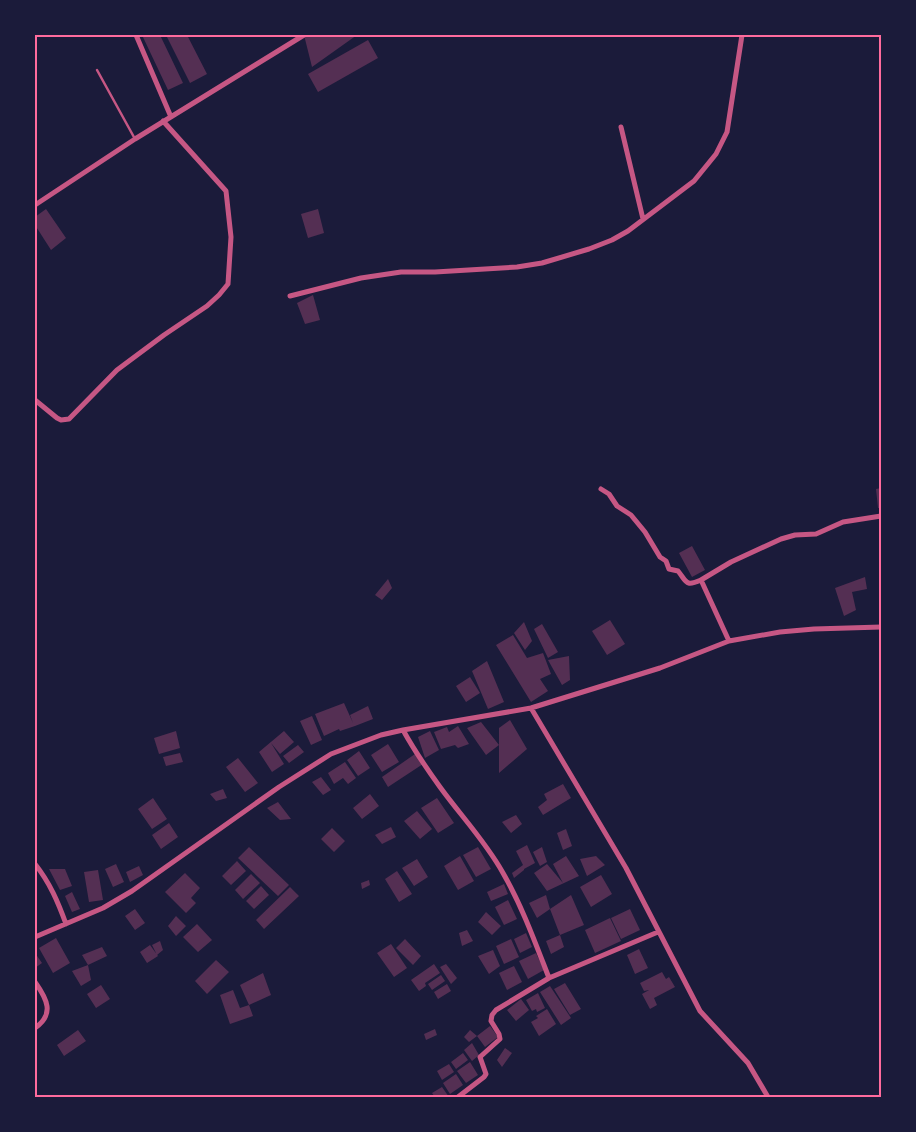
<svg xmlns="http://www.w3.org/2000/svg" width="916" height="1132" viewBox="0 0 916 1132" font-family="'Fira Sans',sans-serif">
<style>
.building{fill:#542f53}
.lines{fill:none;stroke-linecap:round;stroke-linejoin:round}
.service{stroke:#c65784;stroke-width:2.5}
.minor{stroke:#c65784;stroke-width:5}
.neatline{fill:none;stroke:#ff6b9d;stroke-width:2}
</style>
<rect width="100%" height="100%" fill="#1b1b3a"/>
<path class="building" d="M 142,35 L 160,35 L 183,83 L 168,90 Z
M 166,35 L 187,35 L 207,74 L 190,83 Z
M 304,35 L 357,35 L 312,67 Z
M 368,40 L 378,58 L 318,92 L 308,74 Z
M 46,209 L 66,238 L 51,250 L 35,225 L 35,217 Z
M 318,209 L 324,233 L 308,238 L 301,214 Z
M 313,295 L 320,320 L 305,324 L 297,303 Z
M 881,488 L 881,508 L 878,508 L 876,489 Z
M 692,546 L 705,570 L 692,577 L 679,553 Z
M 865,577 L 867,589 L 852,592 L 856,610 L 844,616 L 835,588 Z
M 388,579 L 392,588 L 382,600 L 375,595 Z
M 610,620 L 625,644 L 607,655 L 592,631 Z
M 524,622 L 532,641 L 525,650 L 514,633 Z
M 542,624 L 558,652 L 548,658 L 534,629 Z
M 513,635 L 527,658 L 543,653 L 551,674 L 540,679 L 548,691 L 531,702 L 496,645 Z
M 569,656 L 570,680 L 562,685 L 548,660 Z
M 487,661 L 504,702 L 488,709 L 472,671 Z
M 470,677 L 480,693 L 466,702 L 456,686 Z
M 344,703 L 353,723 L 350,715 L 368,706 L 373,719 L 355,726 L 340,731 L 339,729 L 324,736 L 315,714 Z
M 312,716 L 322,740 L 311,745 L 300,721 Z
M 510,720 L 527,749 L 499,773 L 499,745 L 486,755 L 467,728 L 481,722 L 499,745 L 499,728 Z
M 458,726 L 469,744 L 458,748 L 455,745 L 441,749 L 434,732 L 447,727 L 449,732 Z
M 176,731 L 180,748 L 159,754 L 154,738 Z
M 284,731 L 294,742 L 280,754 L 271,743 L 284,764 L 272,772 L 259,752 Z
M 430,731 L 439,750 L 425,758 L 418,737 Z
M 388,744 L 399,762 L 382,772 L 371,755 Z
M 298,745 L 304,752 L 289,763 L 283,756 Z
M 359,751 L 370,768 L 358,776 L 347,760 Z
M 180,753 L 183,762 L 166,766 L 163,757 Z
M 415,754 L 423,764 L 388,787 L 382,777 Z
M 238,758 L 258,783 L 245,792 L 226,767 Z
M 345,762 L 356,778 L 348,784 L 343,778 L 334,784 L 328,773 Z
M 321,777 L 331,790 L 323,795 L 312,782 Z
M 563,784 L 571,798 L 543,815 L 538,807 L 547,800 L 544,794 Z
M 223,789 L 227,798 L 216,801 L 210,794 Z
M 370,794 L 379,806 L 362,819 L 353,808 Z
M 153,798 L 167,819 L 152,829 L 138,809 Z
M 437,798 L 454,823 L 438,833 L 421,808 Z
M 278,802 L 291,819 L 280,820 L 267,808 Z
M 417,811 L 432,829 L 420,839 L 404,821 Z
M 516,815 L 522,824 L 511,833 L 502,822 Z
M 169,823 L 178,837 L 161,849 L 152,835 Z
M 391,827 L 396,837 L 382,844 L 375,835 Z
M 332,828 L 345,841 L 334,852 L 321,839 Z
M 566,829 L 572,846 L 563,850 L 557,833 Z
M 527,845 L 535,863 L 524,869 L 524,870 L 514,878 L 512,873 L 523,865 L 516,851 Z
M 249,847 L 289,885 L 278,896 L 238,858 Z
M 478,847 L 491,869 L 476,877 L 463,855 Z
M 542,847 L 547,862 L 540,866 L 533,852 Z
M 460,856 L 474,881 L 458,890 L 444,866 Z
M 566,856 L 579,876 L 547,891 L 534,873 L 547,864 L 563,883 L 553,864 Z
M 596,856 L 605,865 L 587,876 L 580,859 Z
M 417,859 L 428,877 L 414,886 L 402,868 Z
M 237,861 L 246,871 L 231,885 L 222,876 Z
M 116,864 L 124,882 L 113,887 L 105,869 Z
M 139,866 L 143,875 L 130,882 L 126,872 Z
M 49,869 L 65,869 L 72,886 L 60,890 Z
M 98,870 L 103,900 L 89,902 L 84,872 Z
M 397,871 L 412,894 L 399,902 L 385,879 Z
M 185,873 L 200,888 L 191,898 L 196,903 L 186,913 L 165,892 Z
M 251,874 L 260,883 L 243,899 L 235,890 Z
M 601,875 L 612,894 L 591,907 L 580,887 Z
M 369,880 L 370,885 L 362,889 L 361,883 Z
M 504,884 L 508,894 L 491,901 L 487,892 Z
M 261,886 L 269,895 L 254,909 L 246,901 Z
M 290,887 L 299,896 L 264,929 L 256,920 Z
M 72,892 L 80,909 L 72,912 L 65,896 Z
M 546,895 L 550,909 L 537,918 L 529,903 Z
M 571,895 L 584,925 L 560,935 L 550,909 Z
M 508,900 L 517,919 L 504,925 L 495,907 Z
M 135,909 L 145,923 L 135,930 L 125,916 Z
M 630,909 L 640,930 L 621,939 L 611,918 Z
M 486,912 L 501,926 L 492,935 L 478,922 Z
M 176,916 L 186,926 L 176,936 L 168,926 Z
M 610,918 L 621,941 L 595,953 L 585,930 Z
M 197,924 L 212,940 L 198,952 L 183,937 Z
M 467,930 L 473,941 L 462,946 L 459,933 Z
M 526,933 L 532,947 L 520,953 L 514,939 Z
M 560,935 L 564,947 L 551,954 L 546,941 Z
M 56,938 L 70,963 L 53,973 L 39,948 Z
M 405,939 L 421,956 L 413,965 L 396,948 Z
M 511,939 L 519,957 L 504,964 L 496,946 Z
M 160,941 L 163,950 L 157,955 L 152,945 Z
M 391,944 L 407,968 L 394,977 L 377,953 Z
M 150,945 L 158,956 L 147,963 L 140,952 Z
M 102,947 L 107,956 L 88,965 L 91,980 L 81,986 L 72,971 L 88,965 L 82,955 Z
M 639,949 L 648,968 L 635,974 L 627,955 Z
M 493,950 L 500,966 L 489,974 L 478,956 Z
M 35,953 L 42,963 L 35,968 Z
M 536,953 L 544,970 L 528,979 L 519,961 Z
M 216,960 L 229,972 L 207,994 L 195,981 Z
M 434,964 L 440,973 L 425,983 L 426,986 L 419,991 L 411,980 Z
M 446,964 L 457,978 L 451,984 L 440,967 Z
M 514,966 L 522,982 L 507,990 L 499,973 Z
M 662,972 L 666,979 L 669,977 L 675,987 L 654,998 L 657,1005 L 650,1009 L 642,994 L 649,990 L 644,991 L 640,983 Z
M 263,973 L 271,995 L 249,1005 L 240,985 Z
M 441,975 L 445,981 L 432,990 L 428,984 Z
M 565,983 L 581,1009 L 570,1015 L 554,989 Z
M 447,984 L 451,991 L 438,999 L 434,992 Z
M 101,985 L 110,999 L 96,1008 L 87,994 Z
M 550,986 L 571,1018 L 561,1025 L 540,992 Z
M 233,990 L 240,1008 L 249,1005 L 253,1016 L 230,1024 L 220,995 Z
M 538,993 L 545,1008 L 537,1012 L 536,1009 L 532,1011 L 526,1000 Z
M 521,999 L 529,1010 L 516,1021 L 507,1010 Z
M 547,1009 L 556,1024 L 539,1036 L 531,1022 L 538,1018 L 536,1016 Z
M 490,1026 L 498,1037 L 485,1047 L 477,1036 Z
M 435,1029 L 437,1035 L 426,1040 L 424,1034 Z
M 78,1030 L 86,1041 L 64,1056 L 57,1045 Z
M 470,1030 L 477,1036 L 469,1042 L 464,1037 Z
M 472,1043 L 479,1055 L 472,1061 L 464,1050 Z
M 505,1048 L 512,1053 L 502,1067 L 497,1060 Z
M 463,1053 L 468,1060 L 456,1069 L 451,1062 Z
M 470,1062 L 478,1075 L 466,1083 L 457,1071 Z
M 449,1064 L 454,1072 L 442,1080 L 437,1071 Z
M 456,1074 L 463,1085 L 450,1094 L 443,1083 Z
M 442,1087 L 449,1097 L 435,1097 L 432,1093 Z"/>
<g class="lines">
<path class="service" d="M 97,70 L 135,139"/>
<path class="minor" d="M 136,35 L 171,117
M 621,127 L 643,219
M 35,205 L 135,139 L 304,35
M 290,296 L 361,278 L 401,272 L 435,272 L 517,267 L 542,263 L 589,249 L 612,240 L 628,231 L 694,181 L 716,154 L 727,132 L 742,35
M 35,400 L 57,418 L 61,420 L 69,419 L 117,370 L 164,335 L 207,306 L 219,295 L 228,284 L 231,237 L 226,191 L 163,121
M 601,489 L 609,494 L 617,506 L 631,515 L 645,532 L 660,557 L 666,561 L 669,569 L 678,571 C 687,582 685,587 701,580
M 729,641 L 701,580 L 731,562 L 781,539 L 795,535 L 816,534 L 843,522 L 881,516
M 531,708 L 626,868 L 700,1011 L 748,1063 L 768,1097
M 403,730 C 414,750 427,769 440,787 C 461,816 486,842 503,873 C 522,906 535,942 549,978
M 35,864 C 50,883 58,902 66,924
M 35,937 L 103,908 L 132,891 L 279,787 L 331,754 L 381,735 L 403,730 L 531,708 L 660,668 L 729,641 L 780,632 L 814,629 L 881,627
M 35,982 C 47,999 55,1014 35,1028
M 458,1097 L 484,1077 L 486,1074 L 480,1057 L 500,1039 L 499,1034 L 491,1021 L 492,1015 L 496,1010 L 549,978 L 658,932"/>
</g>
<rect width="916" height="1132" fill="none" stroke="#1b1b3a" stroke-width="72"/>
<rect x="36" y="36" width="844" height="1060" class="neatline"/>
</svg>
